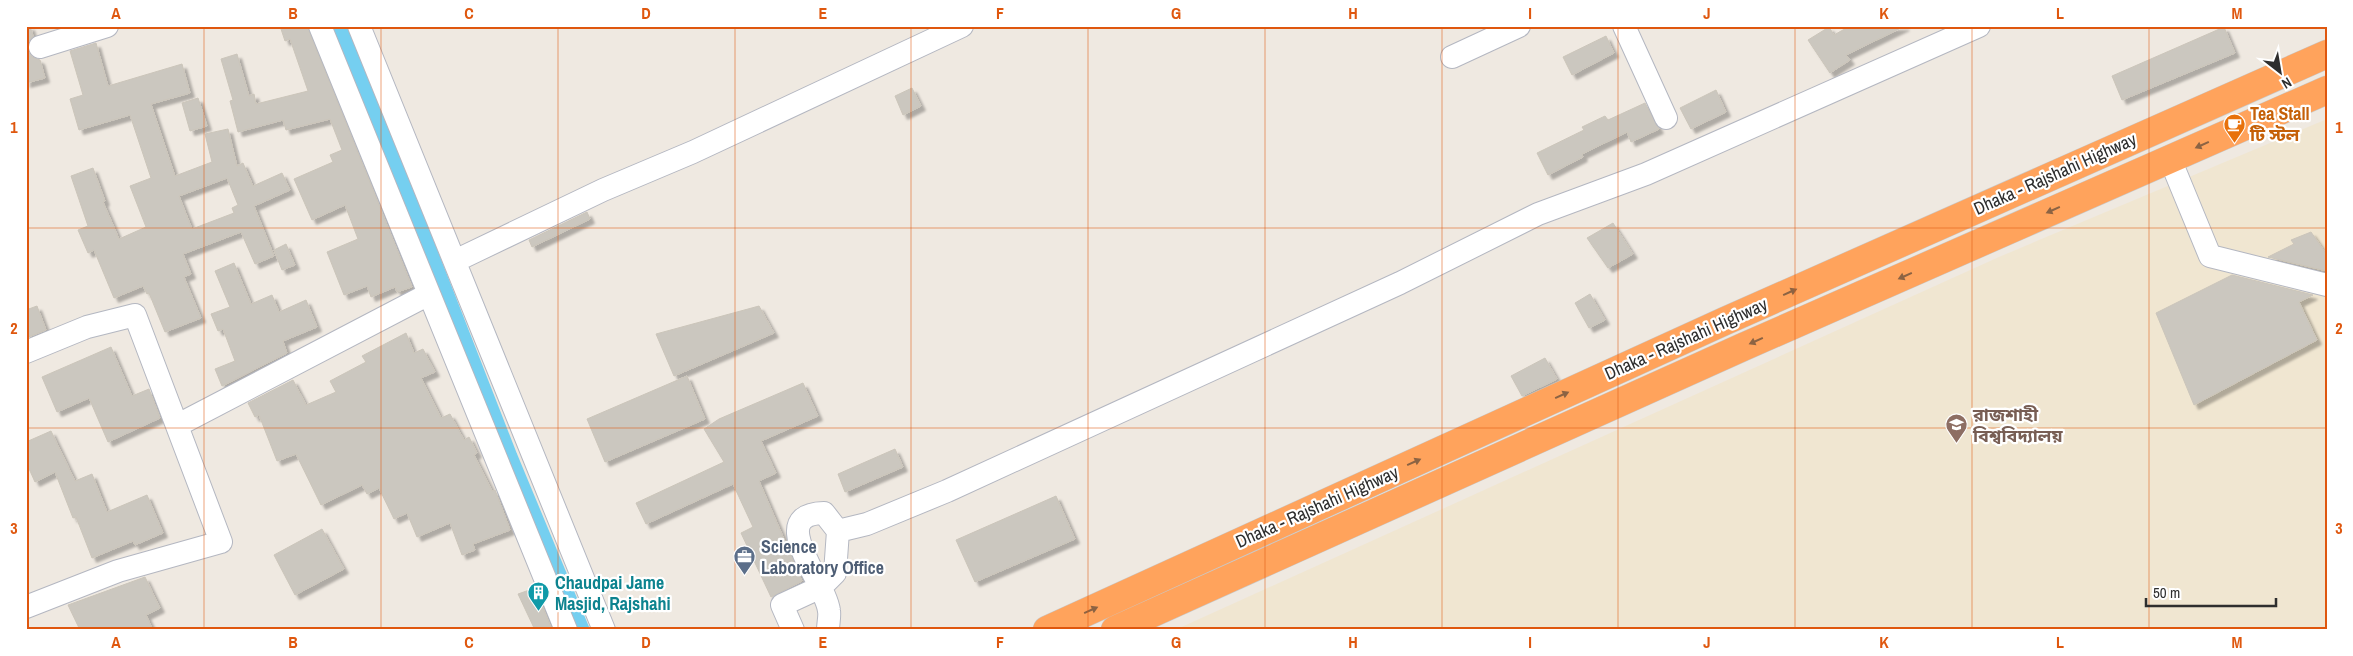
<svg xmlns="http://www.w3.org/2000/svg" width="2353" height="656" viewBox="0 0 2353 656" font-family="'Archivo Narrow','Noto Sans Bengali',sans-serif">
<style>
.education{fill:#f0e6d1}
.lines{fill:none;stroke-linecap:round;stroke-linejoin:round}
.canal{stroke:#75cff0;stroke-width:19}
.building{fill:#cbc7bf;stroke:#cbc5ba;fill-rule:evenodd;filter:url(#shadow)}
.minor-casing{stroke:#b4b7c1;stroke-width:24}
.highway-casing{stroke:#c9c9c9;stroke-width:29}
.minor{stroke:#fff;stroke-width:22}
.highway{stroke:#ffa35c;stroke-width:28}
.oneway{fill:#8c6343}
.grid{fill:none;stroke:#df570e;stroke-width:1;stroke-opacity:0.55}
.labels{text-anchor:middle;stroke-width:4.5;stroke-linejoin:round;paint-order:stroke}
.food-label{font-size:18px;font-weight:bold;fill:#c56008;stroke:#fff;text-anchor:start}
.street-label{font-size:18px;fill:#2e2e2e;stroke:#fff}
.education-label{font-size:18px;font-weight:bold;fill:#785e54;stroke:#fff;text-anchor:start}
.service-label{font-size:18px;font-weight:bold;fill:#4e5e75;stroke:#fff;text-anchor:start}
.culture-label{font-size:18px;font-weight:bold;fill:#0d838f;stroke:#fff;text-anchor:start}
.neatline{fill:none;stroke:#df570e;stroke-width:2}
.grid-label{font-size:16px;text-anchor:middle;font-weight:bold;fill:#df570e}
</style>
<defs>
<filter id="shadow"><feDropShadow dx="4.5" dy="4.5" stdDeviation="1" flood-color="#0004"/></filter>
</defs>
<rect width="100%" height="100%" fill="#efe9e1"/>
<path class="education" d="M 2327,119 L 2327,630 L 1175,630 L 1999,257 Z"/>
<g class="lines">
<path class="canal" d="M 340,26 L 508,457 L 580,630"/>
</g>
<path class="building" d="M 30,26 L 33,36 L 27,44 L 27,50 L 32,57 L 40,60 L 45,78 L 26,83 L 26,27 Z
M 280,26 L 307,26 L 412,287 L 397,292 L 395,287 L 371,297 L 367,286 L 344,295 L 327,252 L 358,239 L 345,205 L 312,220 L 294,179 L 333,162 L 330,155 L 342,150 L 330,119 L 286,130 L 283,120 L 238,132 L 230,101 L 233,100 L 221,59 L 237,54 L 249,96 L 254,94 L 256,104 L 308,91 L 290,39 L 285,41 Z
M 1850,26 L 1905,26 L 1846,55 L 1850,60 L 1830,73 L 1808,40 L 1829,27 L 1834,35 Z
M 2224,27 L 2235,53 L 2122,100 L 2112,76 Z
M 1606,36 L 1614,53 L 1572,75 L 1563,57 Z
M 96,43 L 108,86 L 182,64 L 190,93 L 151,104 L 175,176 L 212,162 L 205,134 L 228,129 L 237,166 L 243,163 L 253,186 L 282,173 L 290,190 L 254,206 L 274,256 L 255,264 L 241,232 L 183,254 L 191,274 L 184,277 L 201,318 L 165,332 L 149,293 L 147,294 L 143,286 L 114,298 L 94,250 L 88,253 L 78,230 L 88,226 L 71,176 L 93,168 L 105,201 L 103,202 L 119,239 L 146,227 L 130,186 L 151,178 L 130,115 L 79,130 L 70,99 L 83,95 L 70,51 ZM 227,178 L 238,205 L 232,208 L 234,213 L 192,229 L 179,196 Z
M 912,88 L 921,106 L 903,115 L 895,96 Z
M 1716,90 L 1726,112 L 1691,129 L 1680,108 Z
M 198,98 L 207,126 L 190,131 L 182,103 Z
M 1645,103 L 1659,129 L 1631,142 L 1627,132 L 1582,154 L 1583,157 L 1548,175 L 1537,153 L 1584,130 L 1582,127 L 1605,116 L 1608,120 Z
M 587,212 L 590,219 L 532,247 L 529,240 Z
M 1613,223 L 1633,254 L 1608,268 L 1587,238 Z
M 2311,232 L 2327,255 L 2327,271 L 2268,257 L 2294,244 L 2291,240 Z
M 286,244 L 295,265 L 282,270 L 274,250 Z
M 234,263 L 251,304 L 272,295 L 279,312 L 306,300 L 317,327 L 283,341 L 287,353 L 222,386 L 215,369 L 235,361 L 223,329 L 218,331 L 211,314 L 230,307 L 215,271 Z
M 2232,275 L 2313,295 L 2299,302 L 2317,340 L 2194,405 L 2156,313 Z
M 1590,294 L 1605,320 L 1589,328 L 1575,303 Z
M 37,306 L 46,330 L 26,338 L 26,310 Z
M 759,306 L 774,333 L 674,376 L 656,334 Z
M 406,333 L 414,353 L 423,349 L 435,372 L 421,378 L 441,418 L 450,414 L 464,440 L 469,437 L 477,453 L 474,455 L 492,491 L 495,490 L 510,530 L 473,544 L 475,550 L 462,555 L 450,523 L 417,537 L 407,513 L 394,519 L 379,488 L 367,494 L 362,485 L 321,505 L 296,454 L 277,461 L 259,415 L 255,417 L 248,403 L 293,380 L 306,405 L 336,392 L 330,381 L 366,362 L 362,356 Z
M 111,347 L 132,396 L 149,389 L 160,418 L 108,442 L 89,398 L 57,412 L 42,377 Z
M 1545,358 L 1557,379 L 1522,396 L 1511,376 Z
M 687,376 L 705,419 L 605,462 L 587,419 Z
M 803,383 L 818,416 L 761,441 L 776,473 L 759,481 L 802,581 L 771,597 L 741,533 L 753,527 L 733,484 L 646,524 L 636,503 L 724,462 L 704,429 L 719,419 Z
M 51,431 L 75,481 L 92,474 L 107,512 L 147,495 L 163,533 L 135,545 L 133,541 L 92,558 L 76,517 L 73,518 L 55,472 L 35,482 L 26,462 L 26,442 Z
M 895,449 L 903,467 L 845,492 L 838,474 Z
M 1056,496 L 1075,539 L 975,582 L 956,540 Z
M 322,529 L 344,569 L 295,595 L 274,555 Z
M 145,577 L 160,608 L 146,615 L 153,630 L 80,630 L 68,605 Z
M 535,588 L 552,630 L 535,630 L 518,594 Z"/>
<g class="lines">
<defs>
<path id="minor" d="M 320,26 L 566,630
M 359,26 L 604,630
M 1624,26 L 1666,118
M 40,47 L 107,26
M 1452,57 L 1519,26
M 2170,159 L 2210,256 L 2327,285
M 455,261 L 603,190 L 693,152 L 962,26
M 26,352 L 87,327 L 135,315 L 221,542 L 118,571 L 26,607
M 178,425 L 429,294
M 838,531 L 867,524 L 947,491 L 1400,283 L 1538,214 L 1646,174 L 1979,26
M 793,630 L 782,605 L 821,587 L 835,573 L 838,531 L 824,513 C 764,514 826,582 829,611 C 830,616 828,624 828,630"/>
<path id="highway" d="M 1047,630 L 1725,321 L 2327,54
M 1115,630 L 1743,347 L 2327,90"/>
</defs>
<use href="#minor" class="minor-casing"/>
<use href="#highway" class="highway-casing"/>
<use href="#minor" class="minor"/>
<use href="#highway" class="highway"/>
</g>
<defs><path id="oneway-solid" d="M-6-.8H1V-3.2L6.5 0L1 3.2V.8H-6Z" transform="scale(1.25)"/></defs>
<g class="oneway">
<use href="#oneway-solid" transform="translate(2202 145) rotate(156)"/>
<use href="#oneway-solid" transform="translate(2053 210) rotate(156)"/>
<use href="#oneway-solid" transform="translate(1905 276) rotate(156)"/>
<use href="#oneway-solid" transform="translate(1790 292) rotate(-24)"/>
<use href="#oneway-solid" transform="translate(1756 341) rotate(156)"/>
<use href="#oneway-solid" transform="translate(1562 395) rotate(-24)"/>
<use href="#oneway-solid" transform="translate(1414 462) rotate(-24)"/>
<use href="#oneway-solid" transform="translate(1091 610) rotate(-24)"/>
</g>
<path class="grid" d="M 204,26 L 204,630M 381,26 L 381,630M 558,26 L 558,630M 735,26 L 735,630M 911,26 L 911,630M 1088,26 L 1088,630M 1265,26 L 1265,630M 1442,26 L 1442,630M 1618,26 L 1618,630M 1795,26 L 1795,630M 1972,26 L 1972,630M 2149,26 L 2149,630M 26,228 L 2327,228M 26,428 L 2327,428"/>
<defs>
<symbol id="cafe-pin" viewBox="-11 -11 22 30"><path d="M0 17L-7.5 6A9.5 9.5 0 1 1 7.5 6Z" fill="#e8710a" stroke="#fff"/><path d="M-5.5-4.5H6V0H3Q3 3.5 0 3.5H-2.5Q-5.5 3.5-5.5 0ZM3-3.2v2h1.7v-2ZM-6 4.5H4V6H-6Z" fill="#fff"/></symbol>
<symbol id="university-pin" viewBox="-11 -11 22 30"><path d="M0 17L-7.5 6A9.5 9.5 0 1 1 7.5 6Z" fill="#8d6e63" stroke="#fff"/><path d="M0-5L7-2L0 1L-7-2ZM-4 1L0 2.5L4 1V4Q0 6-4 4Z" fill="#fff"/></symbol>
<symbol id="office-pin" viewBox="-11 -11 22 30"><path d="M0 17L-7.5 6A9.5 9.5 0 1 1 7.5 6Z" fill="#5c6f8a" stroke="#fff"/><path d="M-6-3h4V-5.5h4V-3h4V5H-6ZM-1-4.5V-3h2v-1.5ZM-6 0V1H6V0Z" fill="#fff"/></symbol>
<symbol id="building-pin" viewBox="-11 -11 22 30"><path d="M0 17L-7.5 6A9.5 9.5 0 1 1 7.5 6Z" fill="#0f9aa8" stroke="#fff"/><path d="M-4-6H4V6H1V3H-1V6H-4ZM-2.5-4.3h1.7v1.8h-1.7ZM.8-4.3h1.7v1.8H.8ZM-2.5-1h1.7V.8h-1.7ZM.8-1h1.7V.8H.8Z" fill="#fff"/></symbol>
</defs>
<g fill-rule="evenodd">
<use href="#cafe-pin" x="2222" y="112" width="25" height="34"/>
<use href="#university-pin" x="1944" y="412" width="25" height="34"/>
<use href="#office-pin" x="732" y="544" width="25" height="34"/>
<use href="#building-pin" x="526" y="580" width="25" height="34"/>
</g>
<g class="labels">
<g class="food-label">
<text x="2250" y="120">Tea Stall<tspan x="2250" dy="21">টি স্টল</tspan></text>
</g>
<g class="street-label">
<text transform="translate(2055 174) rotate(-24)" y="6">Dhaka - Rajshahi Highway</text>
<text transform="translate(1686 339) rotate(-24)" y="6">Dhaka - Rajshahi Highway</text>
<text transform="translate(1317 507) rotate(-24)" y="6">Dhaka - Rajshahi Highway</text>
</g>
<g class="education-label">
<text x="1973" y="421">রাজশাহী<tspan x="1973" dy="21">বিশ্ববিদ্যালয়</tspan></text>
</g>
<g class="service-label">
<text x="761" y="553">Science<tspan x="761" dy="21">Laboratory Office</tspan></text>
</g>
<g class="culture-label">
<text x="555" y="589">Chaudpai Jame<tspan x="555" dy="21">Masjid, Rajshahi</tspan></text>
</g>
</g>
<rect width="2353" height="656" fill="none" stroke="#ffffff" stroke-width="55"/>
<g transform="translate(2280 72) rotate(149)" stroke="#ffffff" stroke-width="4" paint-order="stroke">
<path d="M0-4L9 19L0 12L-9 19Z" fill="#2e2e2e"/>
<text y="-8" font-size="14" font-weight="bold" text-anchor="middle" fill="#2e2e2e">N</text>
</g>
<path d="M2146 598v8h130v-8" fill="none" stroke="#2e2e2e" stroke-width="2.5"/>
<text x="2153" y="598" font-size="15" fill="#2e2e2e" stroke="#ffffff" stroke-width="4" paint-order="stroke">50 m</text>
<rect x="28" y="28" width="2298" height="600" class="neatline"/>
<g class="grid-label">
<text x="116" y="19">A</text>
<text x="293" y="19">B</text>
<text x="469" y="19">C</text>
<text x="646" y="19">D</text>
<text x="823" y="19">E</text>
<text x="1000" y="19">F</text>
<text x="1176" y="19">G</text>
<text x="1353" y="19">H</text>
<text x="1530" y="19">I</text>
<text x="1707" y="19">J</text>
<text x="1884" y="19">K</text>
<text x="2060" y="19">L</text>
<text x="2237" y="19">M</text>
<text x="14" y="133">1</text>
<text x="2339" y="133">1</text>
<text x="14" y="334">2</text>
<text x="2339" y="334">2</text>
<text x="14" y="534">3</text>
<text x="2339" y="534">3</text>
<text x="116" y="648">A</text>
<text x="293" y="648">B</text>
<text x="469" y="648">C</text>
<text x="646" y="648">D</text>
<text x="823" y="648">E</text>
<text x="1000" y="648">F</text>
<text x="1176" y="648">G</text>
<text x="1353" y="648">H</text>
<text x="1530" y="648">I</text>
<text x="1707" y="648">J</text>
<text x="1884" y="648">K</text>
<text x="2060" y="648">L</text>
<text x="2237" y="648">M</text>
</g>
</svg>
